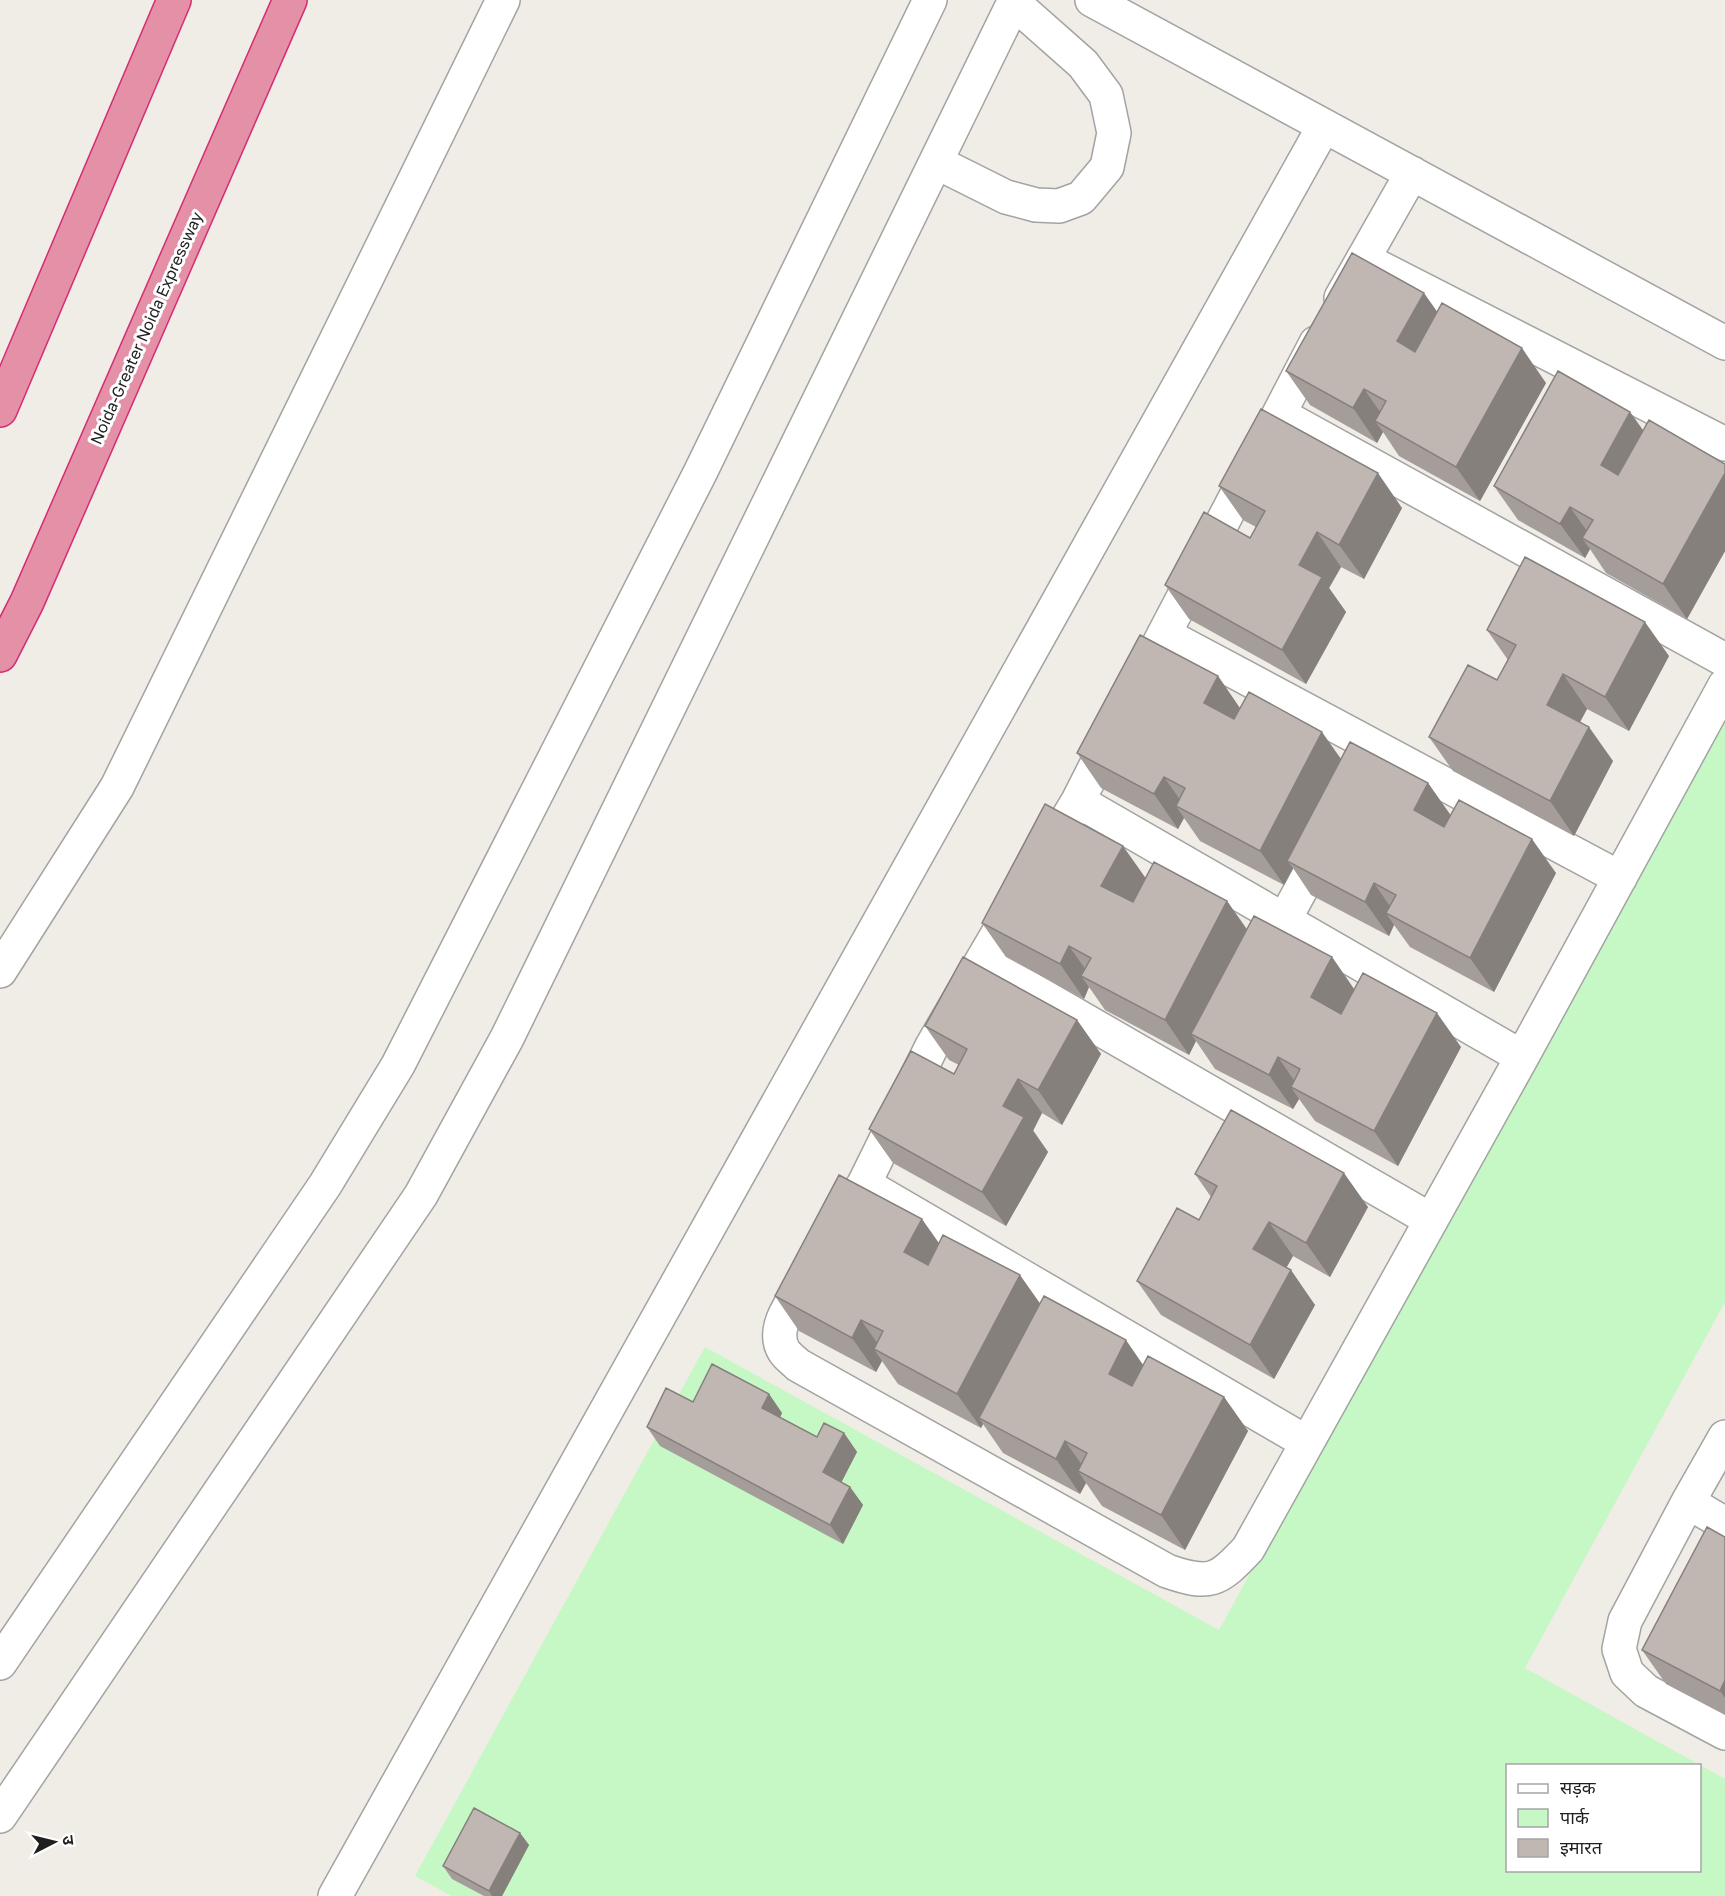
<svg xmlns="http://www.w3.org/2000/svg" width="1725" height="1896" viewBox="0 0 1725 1896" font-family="'Golos Text','Noto Sans Devanagari',sans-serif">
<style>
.park{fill:#c6f8c5;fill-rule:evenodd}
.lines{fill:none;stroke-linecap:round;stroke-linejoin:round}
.minor-casing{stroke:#a3a3a3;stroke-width:36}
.highway-casing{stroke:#d52c76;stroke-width:36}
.minor{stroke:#fff;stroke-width:33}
.highway{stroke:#e491a8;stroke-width:33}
.wall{fill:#a59d9a}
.shaded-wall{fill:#86807d}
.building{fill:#c0b7b3;stroke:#86807d;stroke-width:1.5}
.labels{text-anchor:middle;stroke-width:6;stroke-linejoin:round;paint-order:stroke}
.street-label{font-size:16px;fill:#1f1f1f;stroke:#fff}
</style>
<rect width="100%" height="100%" fill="#f0ece6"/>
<path class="park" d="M 1725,705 L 1725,1302 L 1525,1668 L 1725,1779 L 1725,1896 L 452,1896 L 415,1876 L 705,1347 L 1219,1630 ZM 1508,1766 L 1700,1766 L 1700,1870 L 1508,1870 Z"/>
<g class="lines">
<defs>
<path id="minor" d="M 1092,0 L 1725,343
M 936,162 L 1006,197 L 1036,205 L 1059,206 L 1081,198 L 1107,167 L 1114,133 L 1106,95 L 1083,64 L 1014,3
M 1363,259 L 1725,444
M 1341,298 L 1412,173
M 1279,414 L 1725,660
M 1164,634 L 1620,878
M 1137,686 L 1316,343
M 1078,801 L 1522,1057
M 1046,854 L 1078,801 L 1112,734
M 1274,939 L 1325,845
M 982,961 L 1431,1220
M 0,971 L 117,787 L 503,0
M 864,1184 L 1306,1442
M 838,1226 L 864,1184 L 932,1046 L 1017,901
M 809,1276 C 797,1296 769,1327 784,1351 C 787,1356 794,1361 798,1365 L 1167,1571 C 1210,1586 1218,1581 1248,1549 L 1522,1057 L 1725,685
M 1725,1437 L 1688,1502 L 1625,1621 L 1619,1649 L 1627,1673 L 1646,1691 L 1725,1733
M 1688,1502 L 1725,1524
M 0,1663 L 325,1185 L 398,1065 L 700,473 L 930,0
M 0,1816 L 421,1195 L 507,1038 L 1015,0
M 335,1896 L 1324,126"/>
<path id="highway" d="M 0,410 L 174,0
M 0,655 L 27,602 L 290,0"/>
</defs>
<use href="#minor" class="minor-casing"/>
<use href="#highway" class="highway-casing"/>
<use href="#minor" class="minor"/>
<use href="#highway" class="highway"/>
</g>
<path class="wall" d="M 1437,312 L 1546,383 L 1480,501 L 1399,456 L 1383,432 L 1377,443 L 1310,405 L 1286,371 Z
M 1630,412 L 1643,430 L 1725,464 L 1725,551 L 1687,619 L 1606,573 L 1590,549 L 1585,558 L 1518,520 L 1494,486 Z
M 1219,486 L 1402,508 L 1364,579 L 1341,567 L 1329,588 L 1346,612 L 1306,684 L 1189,619 L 1165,585 L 1250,538 L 1256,527 L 1243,520 Z
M 1487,630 L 1669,656 L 1629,731 L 1587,709 L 1580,722 L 1613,761 L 1574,836 L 1453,771 L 1429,737 L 1497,680 L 1508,660 Z
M 1218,676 L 1240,709 L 1341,759 L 1428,783 L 1450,815 L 1556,873 L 1494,992 L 1410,947 L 1394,925 L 1389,936 L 1311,895 L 1293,868 L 1284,885 L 1200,841 L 1184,818 L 1178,829 L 1101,788 L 1077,753 Z
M 1146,878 L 1227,901 L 1247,929 L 1332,957 L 1354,989 L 1461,1047 L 1398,1166 L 1315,1121 L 1299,1099 L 1293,1109 L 1215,1069 L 1196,1041 L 1189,1055 L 1105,1010 L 1089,987 L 1084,999 L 1006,957 L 982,923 Z
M 1077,1020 L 1101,1054 L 1062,1125 L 1042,1113 L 1033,1130 L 1048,1152 L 1006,1226 L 893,1163 L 869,1129 L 954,1074 L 959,1065 L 949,1060 L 925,1026 Z
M 1195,1174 L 1368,1207 L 1330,1277 L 1293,1256 L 1286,1268 L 1315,1305 L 1274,1379 L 1161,1315 L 1137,1281 L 1199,1220 L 1211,1197 Z
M 939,1243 L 1143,1365 L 1224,1397 L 1248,1431 L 1185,1550 L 1102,1506 L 1086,1483 L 1080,1494 L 1003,1453 L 983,1424 L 981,1428 L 898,1384 L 882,1361 L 876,1372 L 799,1331 L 775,1296 Z
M 769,1394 L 782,1413 L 780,1417 L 817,1437 L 844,1433 L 857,1452 L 841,1482 L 850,1487 L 863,1505 L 843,1544 L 660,1446 L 647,1427 L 693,1402 Z
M 1725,1537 L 1725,1715 L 1666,1684 L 1642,1650 Z
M 520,1833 L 529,1845 L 502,1896 L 484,1896 L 452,1879 L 443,1866 Z"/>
<path class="shaded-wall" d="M 1424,293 L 1448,327 L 1421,376 L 1397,341 Z
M 1522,348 L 1546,383 L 1480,501 L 1456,467 Z
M 1364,389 L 1388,423 L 1375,421 L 1383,432 L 1377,443 L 1353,408 Z
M 1630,412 L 1654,446 L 1625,499 L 1601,465 Z
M 1378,473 L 1402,508 L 1364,579 L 1339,545 Z
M 1725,473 L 1725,551 L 1687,619 L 1663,584 Z
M 1570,507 L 1594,541 L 1582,538 L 1590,549 L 1585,558 L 1560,524 Z
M 1317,532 L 1341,567 L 1329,588 L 1346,612 L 1306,684 L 1282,650 L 1299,565 Z
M 1645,622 L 1669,656 L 1629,731 L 1605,697 Z
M 1563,674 L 1587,709 L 1571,739 L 1547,705 Z
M 1218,676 L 1242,711 L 1228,737 L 1204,703 Z
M 1589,727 L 1613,761 L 1574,836 L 1550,801 Z
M 1322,732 L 1346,766 L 1287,861 L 1293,868 L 1284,885 L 1260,851 Z
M 1164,777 L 1188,811 L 1176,806 L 1184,818 L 1178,829 L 1154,794 Z
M 1428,783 L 1452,817 L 1438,844 L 1414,810 Z
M 1532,839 L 1556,873 L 1494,992 L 1470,958 Z
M 1123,846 L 1147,880 L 1125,921 L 1101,886 Z
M 1374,883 L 1398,918 L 1386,913 L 1394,925 L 1389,936 L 1365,902 Z
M 1227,901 L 1251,936 L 1191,1034 L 1196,1041 L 1189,1055 L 1165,1020 Z
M 1069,946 L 1093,980 L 1081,976 L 1089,987 L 1084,999 L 1060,964 Z
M 1332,957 L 1356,992 L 1335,1032 L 1311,997 Z
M 1437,1013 L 1461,1047 L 1398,1166 L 1374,1131 Z
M 1077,1020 L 1101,1054 L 1062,1125 L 1038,1090 Z
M 1278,1057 L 1302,1092 L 1291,1087 L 1299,1099 L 1293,1109 L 1269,1075 Z
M 1018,1079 L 1042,1113 L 1033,1131 L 1048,1152 L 1006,1226 L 982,1192 L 1003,1106 Z
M 1344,1173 L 1368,1207 L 1330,1277 L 1306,1243 Z
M 922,1219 L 946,1253 L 928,1287 L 904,1252 Z
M 1269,1222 L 1293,1256 L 1277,1284 L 1253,1249 Z
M 1291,1270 L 1315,1305 L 1274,1379 L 1250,1345 Z
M 1020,1275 L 1044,1309 L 979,1418 L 983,1424 L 981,1428 L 957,1394 Z
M 861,1320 L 885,1354 L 874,1349 L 882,1361 L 876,1372 L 852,1338 Z
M 1126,1340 L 1150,1375 L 1133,1408 L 1109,1374 Z
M 769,1394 L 782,1413 L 776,1427 L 762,1408 Z
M 1224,1397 L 1248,1431 L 1185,1550 L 1161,1515 Z
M 844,1433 L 857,1452 L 837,1491 L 823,1472 Z
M 1065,1441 L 1089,1475 L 1078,1471 L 1086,1483 L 1080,1494 L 1056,1459 Z
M 850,1487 L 863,1505 L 843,1544 L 830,1525 Z
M 1725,1680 L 1725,1698 L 1720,1691 Z
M 520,1833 L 529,1845 L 502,1896 L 492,1896 L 489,1891 Z"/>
<path class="building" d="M 1352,253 L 1424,293 L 1397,341 L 1415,352 L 1442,303 L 1522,348 L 1456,467 L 1375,421 L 1386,401 L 1364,389 L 1353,408 L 1286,371 Z
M 1558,371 L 1630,412 L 1601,465 L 1618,475 L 1649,420 L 1725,464 L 1725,473 L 1663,584 L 1582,538 L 1593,520 L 1570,507 L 1560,524 L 1494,486 Z
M 1261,409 L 1378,473 L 1339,545 L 1317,532 L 1299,565 L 1322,577 L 1282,650 L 1165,585 L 1204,512 L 1250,538 L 1265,511 L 1219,486 Z
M 1525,557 L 1645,622 L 1605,697 L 1563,674 L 1547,705 L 1589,727 L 1550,801 L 1429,737 L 1468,665 L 1497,680 L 1516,645 L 1487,630 Z
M 1140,635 L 1218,676 L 1204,703 L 1234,719 L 1249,692 L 1322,732 L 1260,851 L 1176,806 L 1185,788 L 1164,777 L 1154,794 L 1077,753 Z
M 1350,742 L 1428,783 L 1414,810 L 1444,827 L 1459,800 L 1532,839 L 1470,958 L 1386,913 L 1396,895 L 1374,883 L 1365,902 L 1287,861 Z
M 1045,804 L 1123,846 L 1101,886 L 1133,902 L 1154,862 L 1227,901 L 1165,1020 L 1081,976 L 1091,958 L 1069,946 L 1060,964 L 982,923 Z
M 1254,916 L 1332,957 L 1311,997 L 1341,1014 L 1363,973 L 1437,1013 L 1374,1131 L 1291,1087 L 1300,1069 L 1278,1057 L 1269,1075 L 1191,1034 Z
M 963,957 L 1077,1020 L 1038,1090 L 1018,1079 L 1003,1106 L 1024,1117 L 982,1192 L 869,1129 L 911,1051 L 954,1074 L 967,1049 L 925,1026 Z
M 1231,1110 L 1344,1173 L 1306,1243 L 1269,1222 L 1253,1249 L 1291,1270 L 1250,1345 L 1137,1281 L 1177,1208 L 1199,1220 L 1217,1186 L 1195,1174 Z
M 839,1175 L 922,1219 L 904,1252 L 928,1265 L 943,1235 L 1020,1275 L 957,1394 L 874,1349 L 883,1331 L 861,1320 L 852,1338 L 775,1296 Z
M 1044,1296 L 1126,1340 L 1109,1374 L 1132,1386 L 1148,1356 L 1224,1397 L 1161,1515 L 1078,1471 L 1087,1453 L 1065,1441 L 1056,1459 L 979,1418 Z
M 712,1364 L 769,1394 L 762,1408 L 817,1437 L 824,1423 L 844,1433 L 823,1472 L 850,1487 L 830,1525 L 647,1427 L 666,1388 L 693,1402 Z
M 1707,1527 L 1725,1537 L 1725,1680 L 1720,1691 L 1642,1650 Z
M 474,1808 L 520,1833 L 489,1891 L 443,1866 Z"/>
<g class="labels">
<g class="street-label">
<text transform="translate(146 328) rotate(-66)" y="6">Noida-Greater Noida Expressway</text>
</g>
</g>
<rect x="1506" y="1764" width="195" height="108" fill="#ffffff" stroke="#a5a5a5" stroke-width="1.5"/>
<rect x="1518" y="1784" width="30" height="9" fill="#ffffff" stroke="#a5a5a5" stroke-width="1.5"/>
<text x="1560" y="1794" font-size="18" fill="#1f1f1f">सड़क</text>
<rect x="1518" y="1809" width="30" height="18" fill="#c6f8c5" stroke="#a5a5a5" stroke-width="1.5"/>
<text x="1560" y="1824" font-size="18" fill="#1f1f1f">पार्क</text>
<rect x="1518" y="1839" width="30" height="18" fill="#c0b7b3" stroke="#a5a5a5" stroke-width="1.5"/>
<text x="1560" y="1854" font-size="18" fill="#1f1f1f">इमारत</text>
<g transform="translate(54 1842) rotate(83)" stroke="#ffffff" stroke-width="4.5" paint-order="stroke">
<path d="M0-4.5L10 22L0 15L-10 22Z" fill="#1f1f1f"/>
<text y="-9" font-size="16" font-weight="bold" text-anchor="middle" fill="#1f1f1f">उ</text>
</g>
</svg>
